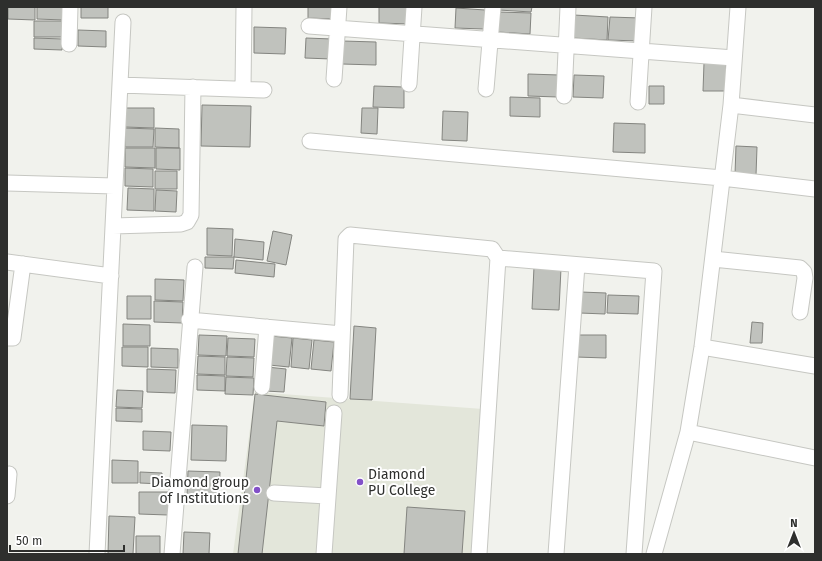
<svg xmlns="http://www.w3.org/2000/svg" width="822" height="561" viewBox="0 0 822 561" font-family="'Fira Sans',sans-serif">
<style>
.built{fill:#e3e6da}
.building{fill:#c0c2bd;stroke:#848580}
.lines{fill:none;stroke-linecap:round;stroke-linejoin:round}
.minor-casing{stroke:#c6c7c2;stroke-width:17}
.minor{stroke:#fff;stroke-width:15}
.poi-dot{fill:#8250c8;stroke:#fff;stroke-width:1.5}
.labels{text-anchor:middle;stroke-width:4;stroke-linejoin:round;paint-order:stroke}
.poi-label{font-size:14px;fill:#2e2f2d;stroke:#fff;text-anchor:start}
</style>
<rect width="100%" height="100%" fill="#f1f2ed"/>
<path class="built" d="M 255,392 L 483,409 L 473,554 L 233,554 Z"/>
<path class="building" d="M 8,7 L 35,7 L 35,20 L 8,19 Z
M 37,7 L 64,7 L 64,20 L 37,19 Z
M 81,7 L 108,7 L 108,18 L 81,18 Z
M 308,7 L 334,7 L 334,19 L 308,18 Z
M 379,7 L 411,7 L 410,24 L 379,23 Z
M 499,7 L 532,7 L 531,12 L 499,10 Z
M 456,8 L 485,10 L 484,29 L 455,28 Z
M 499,12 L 531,13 L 530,34 L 498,32 Z
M 574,15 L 608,17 L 607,40 L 573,38 Z
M 610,17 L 640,18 L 639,41 L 608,40 Z
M 34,21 L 63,21 L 63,37 L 34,37 Z
M 254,27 L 286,28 L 285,54 L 254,53 Z
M 78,30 L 106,31 L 106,47 L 78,46 Z
M 34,38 L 63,39 L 62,50 L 34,49 Z
M 306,38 L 332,39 L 331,59 L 305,58 Z
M 343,41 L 376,42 L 376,65 L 342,64 Z
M 704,63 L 726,64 L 725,91 L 703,91 Z
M 528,74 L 559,75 L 558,97 L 528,96 Z
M 574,75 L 604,76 L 603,98 L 573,97 Z
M 374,86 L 404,87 L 404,108 L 373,107 Z
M 649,86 L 664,86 L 664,104 L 649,104 Z
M 510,97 L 540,98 L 540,117 L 510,116 Z
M 202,105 L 251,106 L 250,147 L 201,146 Z
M 126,108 L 154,108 L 154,128 L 125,127 Z
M 362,108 L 378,108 L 377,134 L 361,133 Z
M 443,111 L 468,112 L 467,141 L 442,140 Z
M 614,123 L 645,124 L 645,153 L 613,152 Z
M 125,128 L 154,129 L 153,147 L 125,147 Z
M 155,128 L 179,129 L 179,148 L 155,147 Z
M 736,146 L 757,147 L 756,175 L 735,174 Z
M 125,148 L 155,148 L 155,168 L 125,167 Z
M 156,148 L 180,148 L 180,170 L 156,169 Z
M 125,168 L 153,169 L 153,187 L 125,186 Z
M 155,171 L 177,171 L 177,189 L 155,189 Z
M 128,188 L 154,189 L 154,211 L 127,210 Z
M 156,190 L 177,191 L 176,212 L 155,211 Z
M 207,228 L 233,229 L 232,256 L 207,255 Z
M 273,231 L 292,235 L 286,265 L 267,261 Z
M 235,239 L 264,242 L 263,260 L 234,257 Z
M 205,257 L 234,257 L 233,269 L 205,268 Z
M 236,260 L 275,264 L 274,277 L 235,273 Z
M 534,267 L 561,268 L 559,310 L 532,309 Z
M 155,279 L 184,280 L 183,301 L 155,300 Z
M 581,292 L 606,293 L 605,314 L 580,313 Z
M 608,295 L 639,296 L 638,314 L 607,313 Z
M 127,296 L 151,296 L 151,319 L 127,319 Z
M 154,301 L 183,302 L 182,323 L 154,322 Z
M 752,322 L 763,323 L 762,343 L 750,343 Z
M 123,324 L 150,325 L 150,346 L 123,346 Z
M 354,326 L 376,328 L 372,400 L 350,399 Z
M 199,335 L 227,336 L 226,356 L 198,355 Z
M 576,335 L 606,335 L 606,358 L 576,357 Z
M 271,336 L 292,338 L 289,367 L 269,365 Z
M 228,338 L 255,339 L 254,357 L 227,356 Z
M 293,338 L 312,340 L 309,369 L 291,367 Z
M 314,340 L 334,342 L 331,371 L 311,369 Z
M 122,347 L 148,347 L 148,367 L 122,366 Z
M 151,348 L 178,349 L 178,368 L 151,367 Z
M 198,356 L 225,357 L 225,375 L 197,374 Z
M 227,357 L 254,358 L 253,377 L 226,376 Z
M 267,367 L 286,369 L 284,392 L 265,391 Z
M 147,369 L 176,370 L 175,393 L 147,392 Z
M 197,375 L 225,376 L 225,391 L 197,390 Z
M 226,377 L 254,378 L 253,395 L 225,394 Z
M 117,390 L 143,391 L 142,408 L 116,407 Z
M 255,394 L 326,402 L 324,426 L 277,421 L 262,554 L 238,554 Z
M 116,408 L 142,409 L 142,422 L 116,421 Z
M 192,425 L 227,426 L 226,461 L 191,460 Z
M 143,431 L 171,432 L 170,451 L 143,450 Z
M 112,460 L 138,461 L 138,483 L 112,483 Z
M 188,471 L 220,472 L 219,496 L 187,495 Z
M 140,472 L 162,473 L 162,484 L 140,483 Z
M 139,492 L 169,492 L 168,515 L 139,514 Z
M 407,507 L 465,511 L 462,554 L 404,554 Z
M 109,516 L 135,517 L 133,554 L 108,554 Z
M 184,532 L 210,533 L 209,554 L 183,554 Z
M 136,536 L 160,536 L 160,554 L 136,554 Z"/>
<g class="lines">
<defs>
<path id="minor" d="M 309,26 L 734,58
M 69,44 L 70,7
M 334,79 L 339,7
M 409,84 L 414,7
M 120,85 L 264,90
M 243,89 L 244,7
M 486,89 L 493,7
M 564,96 L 568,7
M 638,102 L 644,7
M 731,105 L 815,115
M 310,141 L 722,178 L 815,189
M 7,183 L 114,186
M 113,226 L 181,224 L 187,222 L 191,215 L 193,87
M 713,259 L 800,268 L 804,272 L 805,278 L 800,312
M 7,262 L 111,276
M 189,320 L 342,334
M 7,338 L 13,338 L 23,264
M 702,347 L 815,366
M 262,387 L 267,327
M 340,395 L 346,239 L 350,235 L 492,249 L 498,258
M 688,432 L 815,458
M 274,493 L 327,496
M 7,496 L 9,474
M 97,554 L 123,22
M 172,554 L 195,267
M 324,554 L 334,413
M 479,554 L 498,258 L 654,271 L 634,554
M 556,554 L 577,265
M 654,554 L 688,432 L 702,347 L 731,105 L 738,7"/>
</defs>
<use href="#minor" class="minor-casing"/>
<use href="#minor" class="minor"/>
</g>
<g class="poi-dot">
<circle cx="360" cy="482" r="4"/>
<circle cx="257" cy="490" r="4"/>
</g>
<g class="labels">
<g class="poi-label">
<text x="368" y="479">Diamond<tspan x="368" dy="16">PU College</tspan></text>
<text x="249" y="487" text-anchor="end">Diamond group<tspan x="249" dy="16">of Institutions</tspan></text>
</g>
</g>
<rect width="822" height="561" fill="none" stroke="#2e2f2d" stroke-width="16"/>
<g transform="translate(794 533)" stroke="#ffffff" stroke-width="3" paint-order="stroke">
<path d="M0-3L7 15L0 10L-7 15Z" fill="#2e2f2d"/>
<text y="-6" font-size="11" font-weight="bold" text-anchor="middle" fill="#2e2f2d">N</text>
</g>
<path d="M10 545v6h114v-6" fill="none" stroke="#2e2f2d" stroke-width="2"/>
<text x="16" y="545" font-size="12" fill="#2e2f2d" stroke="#ffffff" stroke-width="3" paint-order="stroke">50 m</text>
</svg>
